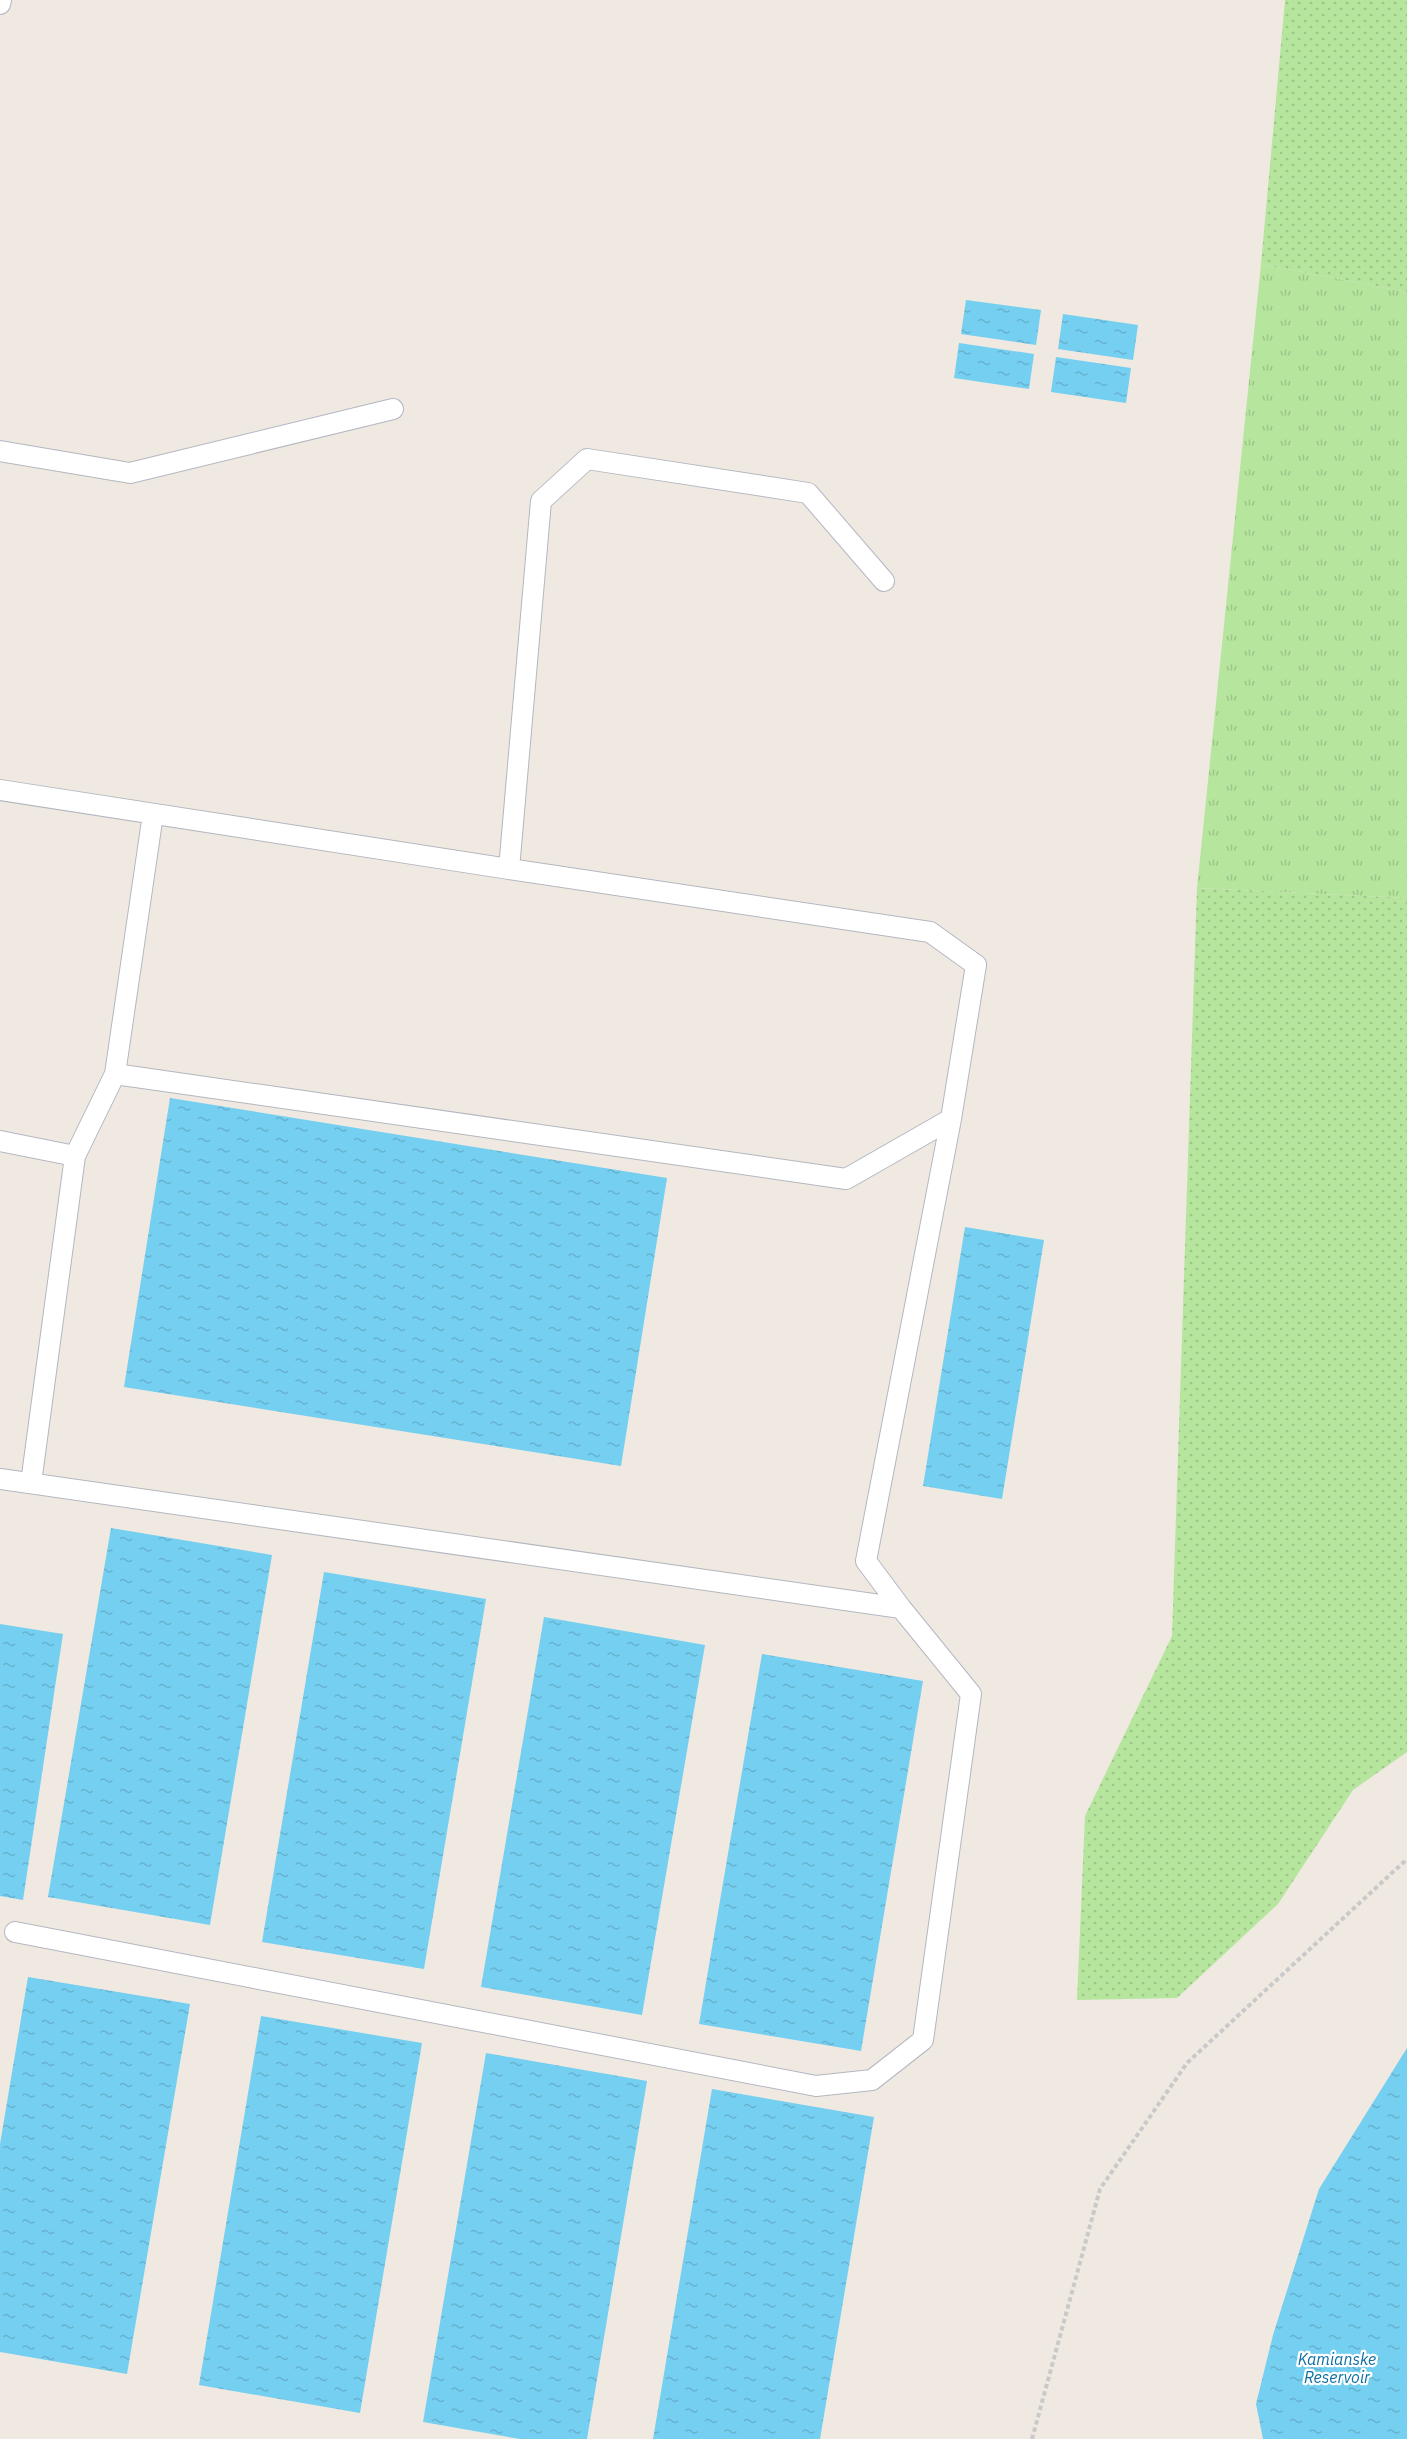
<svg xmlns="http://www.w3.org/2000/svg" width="1407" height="2439" viewBox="0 0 1407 2439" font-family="'IBM Plex Sans',sans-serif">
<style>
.grass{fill:url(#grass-tufts)}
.garden{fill:url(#garden-dots)}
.water{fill:url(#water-ripples)}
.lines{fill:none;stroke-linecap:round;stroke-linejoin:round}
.service-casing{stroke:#b4b7c1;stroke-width:22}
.path{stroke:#c9c9c9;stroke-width:4;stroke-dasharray:4.5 3;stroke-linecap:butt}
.service{stroke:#fff;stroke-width:20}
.labels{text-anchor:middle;stroke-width:4.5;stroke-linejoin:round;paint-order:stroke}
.water-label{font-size:16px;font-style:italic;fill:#0d6fa3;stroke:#fff}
</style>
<defs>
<pattern id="grass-tufts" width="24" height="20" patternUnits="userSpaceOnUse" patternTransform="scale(1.5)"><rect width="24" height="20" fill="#b6e59e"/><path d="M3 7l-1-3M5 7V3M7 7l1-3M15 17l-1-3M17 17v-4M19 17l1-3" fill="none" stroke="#9dc588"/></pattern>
<pattern id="garden-dots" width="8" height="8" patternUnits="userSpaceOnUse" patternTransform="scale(1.5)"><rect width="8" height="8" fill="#b6e59e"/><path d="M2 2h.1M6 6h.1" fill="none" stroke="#9dc588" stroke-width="1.8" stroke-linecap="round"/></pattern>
<pattern id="water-ripples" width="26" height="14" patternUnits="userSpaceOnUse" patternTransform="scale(1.5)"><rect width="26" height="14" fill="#75cff0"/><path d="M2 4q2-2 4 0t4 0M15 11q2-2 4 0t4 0" fill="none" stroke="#66b2ce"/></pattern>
</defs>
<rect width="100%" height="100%" fill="#efe9e1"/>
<path class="grass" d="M 1261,264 L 1407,292 L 1407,898 L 1197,888 Z"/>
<path class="garden" d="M 1285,0 L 1407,0 L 1407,292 L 1261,264 Z
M 1197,888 L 1407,898 L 1407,1752 L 1353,1790 L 1278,1904 L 1177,1998 L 1077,2000 L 1085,1816 L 1172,1636 Z"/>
<path class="water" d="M 966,300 L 1041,310 L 1036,345 L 961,334 Z
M 1063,314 L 1138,325 L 1133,360 L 1058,349 Z
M 959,343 L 1034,354 L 1029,389 L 954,378 Z
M 1056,357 L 1131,368 L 1126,403 L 1051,392 Z
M 170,1098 L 667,1178 L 621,1466 L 124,1387 Z
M 965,1227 L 1044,1240 L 1002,1499 L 923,1486 Z
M 111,1528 L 272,1555 L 210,1925 L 48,1897 Z
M 324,1572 L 486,1599 L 424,1969 L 262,1942 Z
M 544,1617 L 705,1645 L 642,2015 L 481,1987 Z
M 0,1624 L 63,1634 L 23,1900 L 0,1896 Z
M 762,1654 L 923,1681 L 861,2051 L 699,2024 Z
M 28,1977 L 190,2004 L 127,2374 L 0,2352 L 0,2144 Z
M 261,2016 L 422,2043 L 360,2413 L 199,2385 Z
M 1407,2048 L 1407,2439 L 1263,2439 L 1256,2404 L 1273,2335 L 1319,2189 Z
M 486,2053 L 647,2081 L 587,2439 L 520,2439 L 423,2422 Z
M 712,2089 L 874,2117 L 820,2439 L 653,2439 Z"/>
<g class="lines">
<defs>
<path id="service" d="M 0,4 L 1,0
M 0,451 L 130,473 L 393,409
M 0,790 L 509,869 L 541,501 L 587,459 L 808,493 L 884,581
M 153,814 L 115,1074 L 846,1179 L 951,1119
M 0,1141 L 75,1156 L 115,1074
M 0,1479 L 901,1608
M 31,1483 L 75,1156
M 15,1932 L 816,2086 L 872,2080 L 923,2040 L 971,1694 L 901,1608 L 866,1561 L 951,1119 L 976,965 L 930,932 L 509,869"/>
</defs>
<use href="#service" class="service-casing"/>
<path class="path" d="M 1032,2439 L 1100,2189 L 1187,2063 L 1407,1859"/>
<use href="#service" class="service"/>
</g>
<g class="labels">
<g class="water-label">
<text x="1337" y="2365">Kamianske<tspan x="1337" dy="18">Reservoir</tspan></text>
</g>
</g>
</svg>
